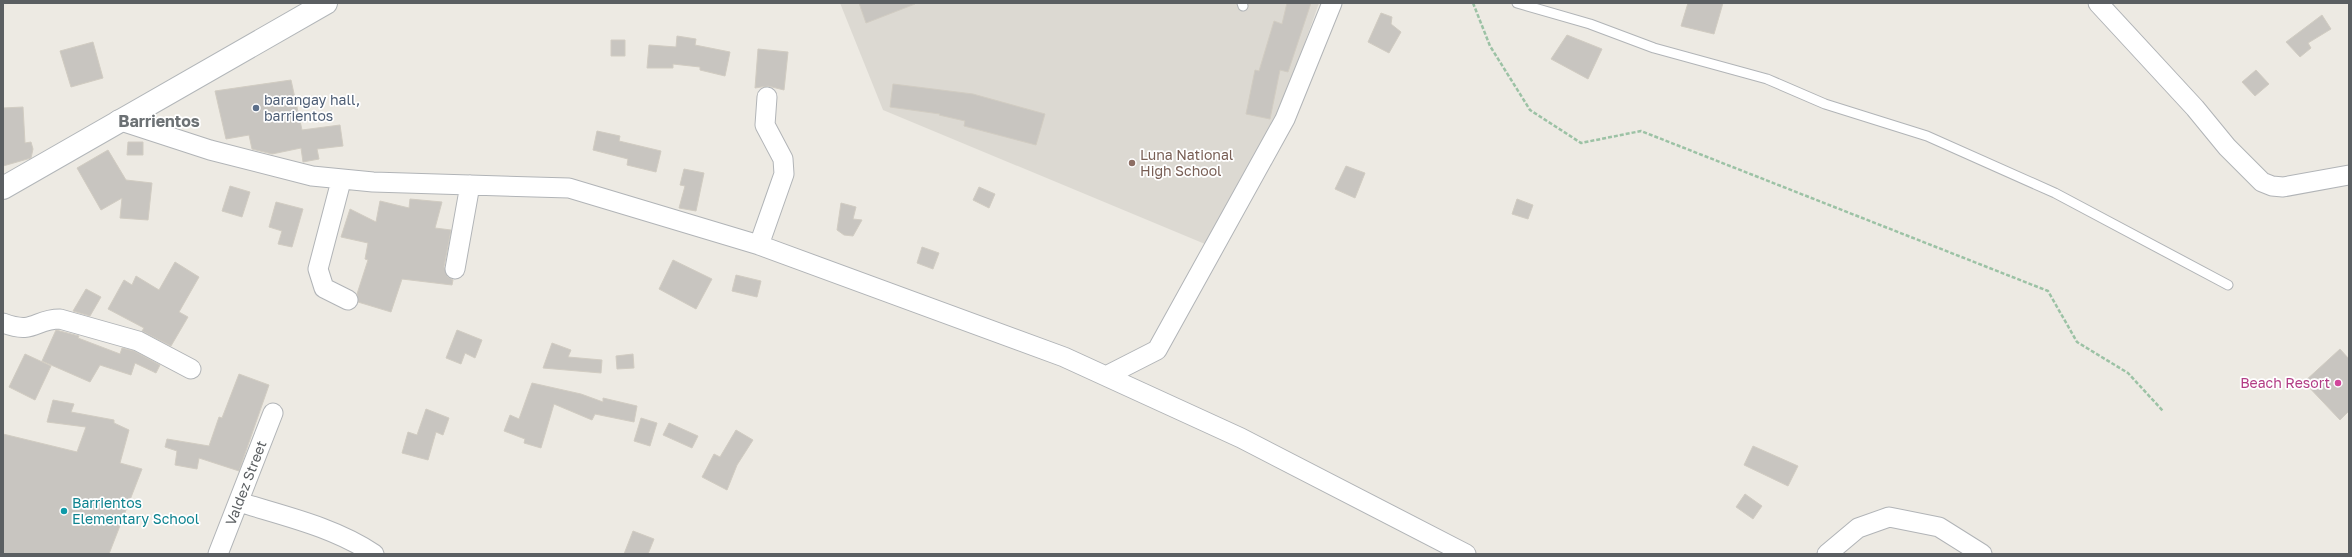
<svg xmlns="http://www.w3.org/2000/svg" width="2352" height="557" viewBox="0 0 2352 557" font-family="'Golos Text',sans-serif">
<style>
.education{fill:#dcd9d2}
.building{fill:#c8c5c0;stroke:#d1ccc2}
.lines{fill:none;stroke-linecap:round;stroke-linejoin:round}
.service-casing{stroke:#b1b4b7;stroke-width:11}
.minor-casing{stroke:#b1b4b7;stroke-width:21}
.secondary-casing{stroke:#b2b6b9;stroke-width:24}
.path{stroke:#9cc2a5;stroke-width:2.5;stroke-dasharray:4 2;stroke-linecap:butt}
.service{stroke:#fff;stroke-width:9}
.minor{stroke:#fff;stroke-width:19}
.secondary{stroke:#fff;stroke-width:22}
.service-dot{fill:#5c6f8a;stroke:#fff;stroke-width:1.5}
.education-dot{fill:#8d6e63;stroke:#fff;stroke-width:1.5}
.hotel-dot{fill:#d1479c;stroke:#fff;stroke-width:1.5}
.culture-dot{fill:#0f9aa8;stroke:#fff;stroke-width:1.5}
.labels{text-anchor:middle;stroke-width:3.5;stroke-linejoin:round;paint-order:stroke}
.service-label{font-size:14px;fill:#4e5e75;stroke:#fff;text-anchor:start}
.education-label{font-size:14px;fill:#785e54;stroke:#fff;text-anchor:start}
.hotel-label{font-size:14px;fill:#b23c85;stroke:#fff;text-anchor:end}
.street-label{font-size:14px;fill:#5b5f62;stroke:#fff}
.culture-label{font-size:14px;fill:#0d838f;stroke:#fff;text-anchor:start}
.quarter-label{font-size:16px;font-weight:bold;fill:#6c7174;stroke:#fff}
</style>
<rect width="100%" height="100%" fill="#edeae3"/>
<path class="education" d="M 840,3 L 1319,3 L 1280,113 L 1205,244 L 883,110 Z"/>
<path class="building" d="M 859,3 L 914,3 L 915,4 L 866,23 Z
M 1287,3 L 1311,3 L 1288,72 L 1280,70 L 1270,119 L 1246,114 L 1255,70 L 1259,71 L 1274,21 L 1282,24 Z
M 1688,3 L 1723,3 L 1714,34 L 1681,26 Z
M 1381,13 L 1392,17 L 1391,24 L 1401,32 L 1389,53 L 1368,42 Z
M 2322,15 L 2331,29 L 2308,43 L 2311,48 L 2300,57 L 2286,42 Z
M 1567,35 L 1602,49 L 1588,79 L 1551,59 Z
M 677,36 L 696,39 L 695,45 L 730,52 L 725,76 L 700,70 L 700,67 L 673,64 L 673,68 L 647,68 L 649,45 L 676,47 Z
M 611,40 L 625,40 L 625,56 L 611,56 Z
M 93,42 L 103,78 L 71,87 L 60,51 Z
M 758,49 L 788,52 L 784,90 L 768,86 L 755,88 Z
M 2256,70 L 2269,84 L 2255,96 L 2242,82 Z
M 291,80 L 302,130 L 340,125 L 343,146 L 317,149 L 319,159 L 303,162 L 301,148 L 272,154 L 252,149 L 249,135 L 226,139 L 215,91 Z
M 893,84 L 973,94 L 1045,114 L 1036,145 L 964,126 L 965,121 L 939,115 L 940,114 L 890,107 Z
M 23,107 L 25,143 L 31,142 L 33,149 L 31,158 L 3,166 L 3,108 Z
M 597,131 L 620,136 L 619,141 L 661,151 L 656,172 L 627,165 L 628,159 L 593,150 Z
M 128,142 L 143,142 L 143,155 L 127,155 Z
M 108,150 L 126,180 L 152,183 L 148,220 L 120,218 L 122,198 L 101,210 L 77,168 Z
M 1346,166 L 1365,173 L 1355,198 L 1335,189 Z
M 684,169 L 704,173 L 696,211 L 679,208 L 685,186 L 680,185 Z
M 230,186 L 250,192 L 242,217 L 222,211 Z
M 979,187 L 995,194 L 989,208 L 973,200 Z
M 410,199 L 442,202 L 435,228 L 451,230 L 444,267 L 448,277 L 453,280 L 452,285 L 402,279 L 391,312 L 358,302 L 357,294 L 368,260 L 365,259 L 368,243 L 341,237 L 350,209 L 376,222 L 380,201 L 409,208 Z
M 1517,199 L 1533,205 L 1528,219 L 1512,214 Z
M 276,202 L 303,209 L 292,247 L 278,244 L 282,231 L 269,227 Z
M 841,203 L 856,207 L 853,219 L 862,220 L 853,236 L 844,235 L 837,230 Z
M 922,247 L 939,253 L 933,269 L 917,263 Z
M 673,260 L 712,279 L 696,309 L 659,289 Z
M 175,262 L 199,277 L 179,312 L 188,317 L 171,346 L 142,331 L 144,328 L 108,309 L 124,280 L 132,285 L 136,276 L 159,290 Z
M 736,275 L 761,281 L 757,297 L 732,291 Z
M 86,289 L 101,297 L 90,316 L 73,311 Z
M 56,330 L 79,336 L 78,338 L 120,354 L 122,348 L 134,351 L 160,365 L 156,373 L 135,363 L 131,375 L 100,365 L 90,382 L 42,361 Z
M 457,330 L 482,340 L 475,358 L 465,353 L 461,364 L 446,358 Z
M 552,343 L 571,350 L 568,357 L 602,360 L 601,373 L 543,368 Z
M 2340,349 L 2349,359 L 2349,411 L 2340,420 L 2304,382 Z
M 25,354 L 51,366 L 35,400 L 9,387 Z
M 633,354 L 634,368 L 617,369 L 616,356 Z
M 239,374 L 269,385 L 239,471 L 199,458 L 197,469 L 175,465 L 177,451 L 165,447 L 167,439 L 209,446 L 219,417 L 222,418 Z
M 532,383 L 581,394 L 603,402 L 603,398 L 637,406 L 634,422 L 595,414 L 592,420 L 554,404 L 541,448 L 524,443 L 525,439 L 504,431 L 510,415 L 519,419 Z
M 53,400 L 74,404 L 71,412 L 114,420 L 114,423 L 129,430 L 120,463 L 142,469 L 109,554 L 3,554 L 3,434 L 77,452 L 86,427 L 47,422 Z
M 426,409 L 449,418 L 443,435 L 436,432 L 428,460 L 402,453 L 408,432 L 417,435 Z
M 641,418 L 657,423 L 650,446 L 634,441 Z
M 669,423 L 698,436 L 692,448 L 663,435 Z
M 736,430 L 753,440 L 737,465 L 727,490 L 702,477 L 714,454 L 720,457 Z
M 1753,446 L 1798,466 L 1788,486 L 1744,465 Z
M 1745,494 L 1762,506 L 1753,519 L 1736,507 Z
M 633,531 L 654,539 L 648,554 L 624,554 Z"/>
<g class="lines">
<defs>
<path id="service" d="M 1242,3 L 1243,6
M 1517,3 L 1590,24 L 1654,48 L 1767,79 L 1825,104 L 1927,136 L 2055,193 L 2228,285"/>
<path id="minor" d="M 2098,3 L 2195,108 L 2227,147 L 2262,182 L 2272,186 L 2283,187 L 2349,175
M 118,120 L 210,150 L 312,176 L 373,182 L 569,188 L 759,245 L 1064,357 L 1241,438 L 1466,554
M 341,181 L 318,269 L 324,288 L 348,300
M 759,245 L 784,174 L 783,159 L 765,125 L 767,97
M 455,269 L 470,185
M 3,323 C 35,335 34,319 60,319 L 138,341 L 191,369
M 1106,376 L 1157,350 L 1285,119 L 1332,3
M 239,502 C 284,516 334,527 374,554
M 218,554 L 273,413
M 1827,554 L 1858,528 L 1889,517 L 1939,527 L 1982,554"/>
<path id="secondary" d="M 3,188 L 326,3"/>
</defs>
<use href="#service" class="service-casing"/>
<use href="#minor" class="minor-casing"/>
<use href="#secondary" class="secondary-casing"/>
<path class="path" d="M 1473,3 L 1490,46 L 1530,110 L 1581,143 L 1641,131 L 2048,291 L 2077,342 L 2128,373 L 2163,411"/>
<use href="#service" class="service"/>
<use href="#minor" class="minor"/>
<use href="#secondary" class="secondary"/>
</g>
<circle class="service-dot" cx="256" cy="108" r="4"/>
<circle class="education-dot" cx="1132" cy="163" r="4"/>
<circle class="hotel-dot" cx="2338" cy="383" r="4"/>
<circle class="culture-dot" cx="64" cy="511" r="4"/>
<g class="labels">
<g class="service-label">
<text x="264" y="105">barangay hall,<tspan x="264" dy="16">barrientos</tspan></text>
</g>
<g class="education-label">
<text x="1140" y="160">Luna National<tspan x="1140" dy="16">High School</tspan></text>
</g>
<g class="hotel-label">
<text x="2330" y="388">Beach Resort</text>
</g>
<g class="street-label">
<text transform="translate(246 483) rotate(-69)" y="5">Valdez Street</text>
</g>
<g class="culture-label">
<text x="72" y="508">Barrientos<tspan x="72" dy="16">Elementary School</tspan></text>
</g>
<g class="quarter-label">
<text x="159" y="127">Barrientos</text>
</g>
</g>
<rect width="2352" height="557" fill="none" stroke="#5b5f62" stroke-width="8"/>
</svg>
